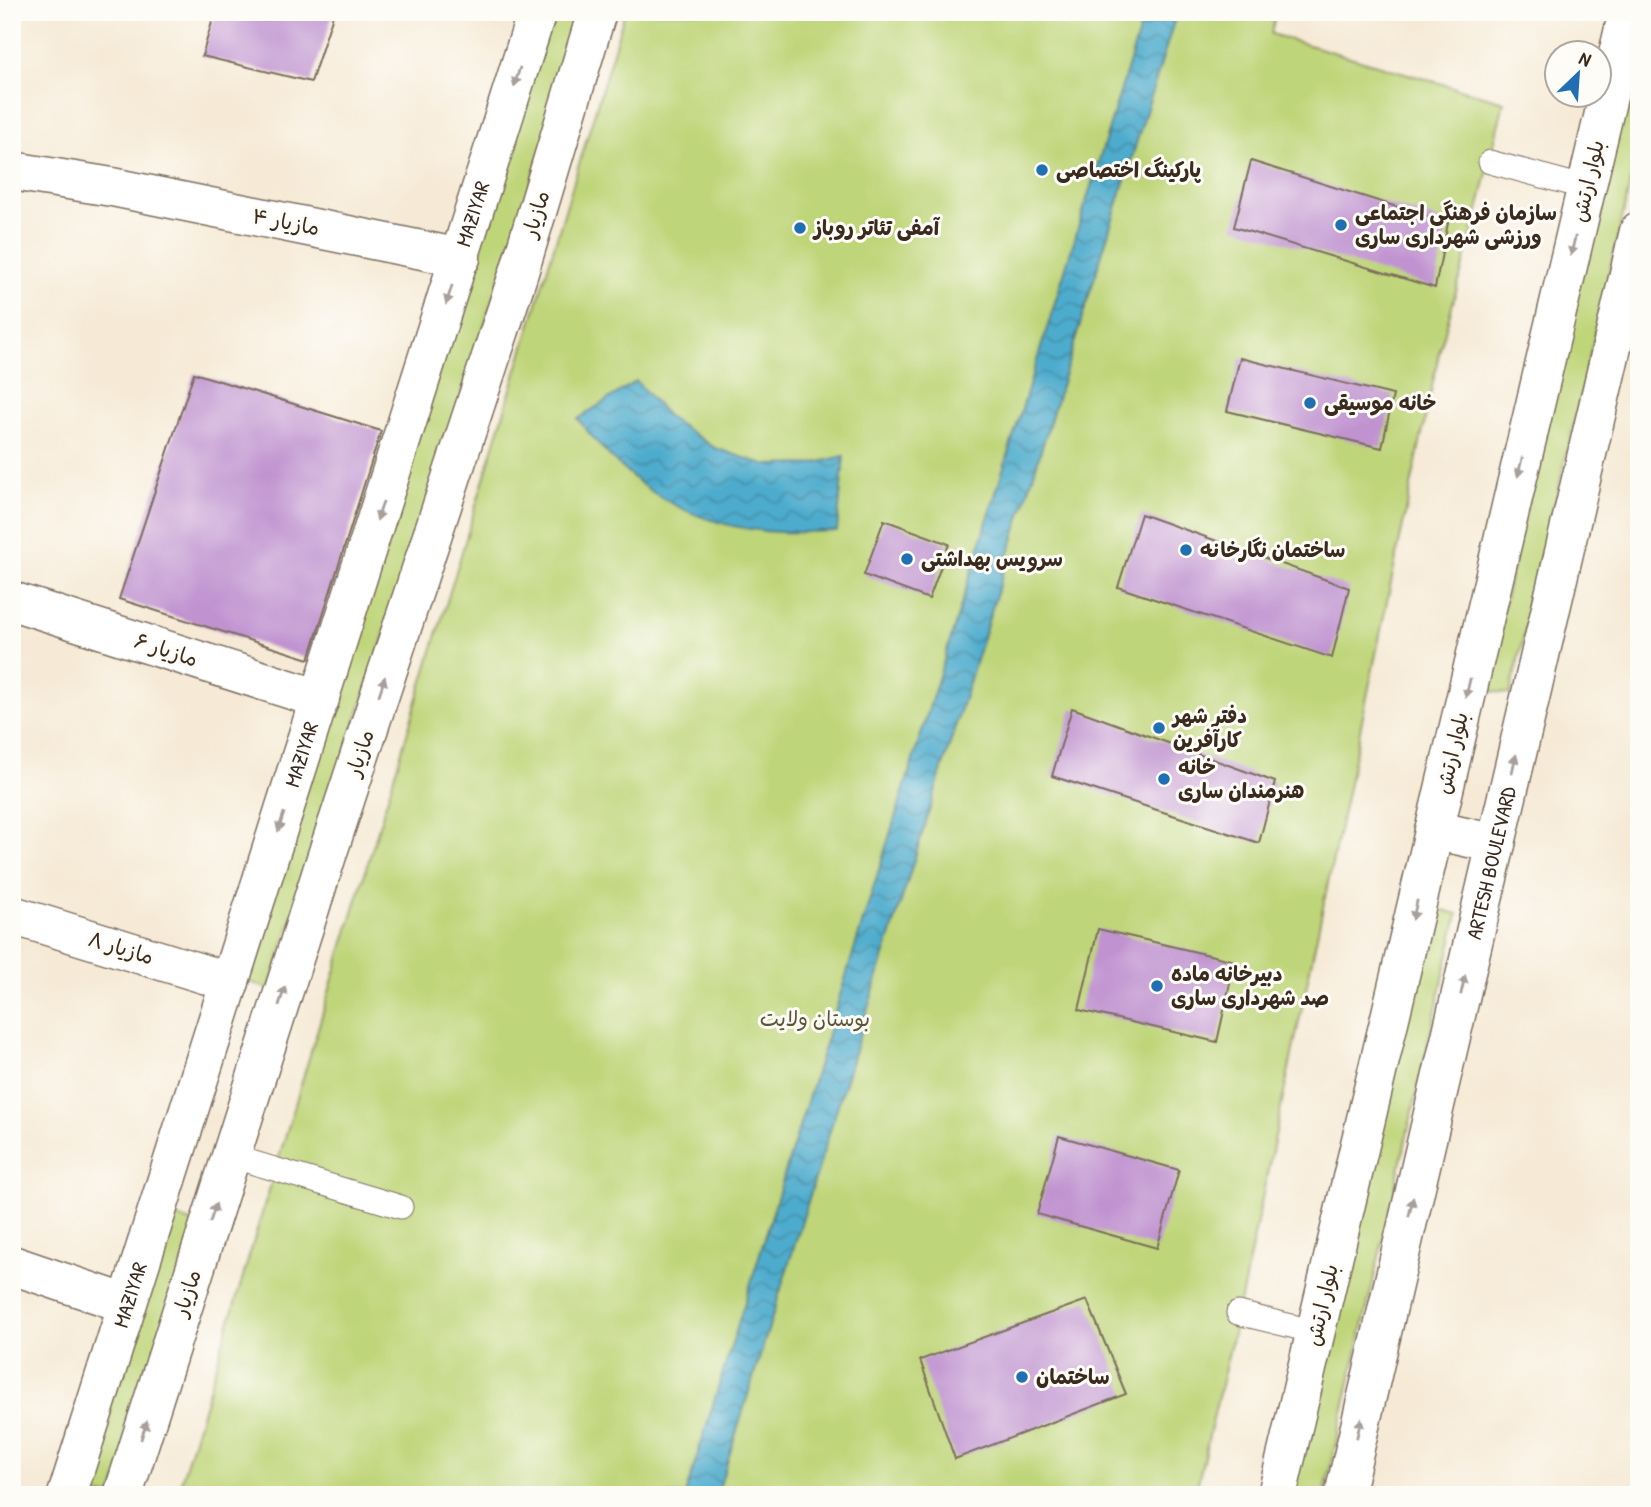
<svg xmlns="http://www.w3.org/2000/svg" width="1651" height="1507" viewBox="0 0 1651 1507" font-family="'Patrick Hand','Playpen Sans Arabic',sans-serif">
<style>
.green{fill:#bfd579;stroke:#7d804c;stroke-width:2}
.water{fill:url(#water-waves);stroke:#446b76;stroke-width:2}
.building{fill:#c093d0}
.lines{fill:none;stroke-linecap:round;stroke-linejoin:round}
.service-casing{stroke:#7c6d5e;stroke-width:25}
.minor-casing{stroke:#7c6d5e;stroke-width:41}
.secondary-casing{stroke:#7c6d5e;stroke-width:41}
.primary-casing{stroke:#7c6d5e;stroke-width:41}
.service{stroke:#fff;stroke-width:23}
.minor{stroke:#fff;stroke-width:38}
.secondary{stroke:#fff;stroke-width:38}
.primary{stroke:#fff;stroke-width:38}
.oneway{fill:#a79f9a}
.poi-dot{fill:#1f6fb2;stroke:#fdfcf7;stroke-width:2.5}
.labels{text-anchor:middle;stroke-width:6;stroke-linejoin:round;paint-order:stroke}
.poi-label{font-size:21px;font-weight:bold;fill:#3b2a1e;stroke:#fdfcf7;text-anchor:start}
.street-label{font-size:21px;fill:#3b2a1e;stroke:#fdfcf7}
.park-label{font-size:21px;fill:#5c5535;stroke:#fdfcf7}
</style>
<defs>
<pattern id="water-waves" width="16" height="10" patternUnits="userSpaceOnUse" patternTransform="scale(1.75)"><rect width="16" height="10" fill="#4eaccd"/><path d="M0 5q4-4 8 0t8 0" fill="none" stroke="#428ca6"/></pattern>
</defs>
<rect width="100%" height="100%" fill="#fdfcf7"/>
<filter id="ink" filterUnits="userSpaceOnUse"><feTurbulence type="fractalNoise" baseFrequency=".0143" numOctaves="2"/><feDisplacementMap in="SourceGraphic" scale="14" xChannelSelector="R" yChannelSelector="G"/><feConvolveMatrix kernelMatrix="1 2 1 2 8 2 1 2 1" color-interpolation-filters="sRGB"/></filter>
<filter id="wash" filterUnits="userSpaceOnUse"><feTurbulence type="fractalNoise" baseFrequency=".00686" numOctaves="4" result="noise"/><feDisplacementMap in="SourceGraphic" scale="28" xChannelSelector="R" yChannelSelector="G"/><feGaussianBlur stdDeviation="1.57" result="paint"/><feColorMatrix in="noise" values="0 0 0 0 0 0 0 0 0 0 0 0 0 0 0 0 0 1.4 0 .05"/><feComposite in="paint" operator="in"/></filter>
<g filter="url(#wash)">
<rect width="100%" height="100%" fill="#f6ead6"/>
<path class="green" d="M 553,12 L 586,12 L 269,989 L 244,980 Z
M 625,12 L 1276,12 L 1271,34 L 1504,102 L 1474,227 L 1439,353 L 1238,1313 L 1195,1495 L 177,1495 Z
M 1639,25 L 1639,146 L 1510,694 L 1484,690 Z
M 1427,906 L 1458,914 L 1324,1495 L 1291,1495 Z
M 171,1216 L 195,1223 L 112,1495 L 80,1495 Z"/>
<path class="water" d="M 1145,12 L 1177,12 L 717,1495 L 685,1495 Z
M 636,381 L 668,417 L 715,448 L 765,465 L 811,464 L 844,456 L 837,531 C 818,531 797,533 778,532 C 690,527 630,488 578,419 Z"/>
<g id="blocks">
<path class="building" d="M 215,12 L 334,12 L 311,82 L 202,56 Z
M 1251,161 L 1448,223 L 1435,288 L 1234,227 Z
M 1240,358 L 1393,395 L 1382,448 L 1227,411 Z
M 194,373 L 381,431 L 309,659 L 119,599 Z
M 1141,514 L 1349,588 L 1332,658 L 1118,587 Z
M 884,520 L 949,544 L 929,599 L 864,575 Z
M 1072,708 L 1275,782 L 1259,843 L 1052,776 Z
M 1098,929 L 1235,961 L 1217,1042 L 1079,1010 Z
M 1059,1136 L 1179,1170 L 1157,1248 L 1037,1214 Z
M 1087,1300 L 1126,1394 L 955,1459 L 920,1360 Z"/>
</g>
</g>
<g filter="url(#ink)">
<use href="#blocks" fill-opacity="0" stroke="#7c6d5e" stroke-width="2"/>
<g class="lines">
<defs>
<path id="service" d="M 1490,162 L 1587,188
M 231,1156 L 401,1207
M 1238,1313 L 1316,1332"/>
<path id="minor" d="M 12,171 L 112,187 L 461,258
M 12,601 L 320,699
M 12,915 L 230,982
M 12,1265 L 127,1304"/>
<g id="secondary">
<path id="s1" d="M 67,1495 L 537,12"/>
<path d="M 123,1495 L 329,849 L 519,272 L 597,12"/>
</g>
<g id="primary">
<path d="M 1434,830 L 1496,844"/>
<path d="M 1277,1495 L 1628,12"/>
<path id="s2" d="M 1344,1495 L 1639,231"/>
</g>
</defs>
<use href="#service" class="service-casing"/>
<use href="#minor" class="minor-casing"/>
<use href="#secondary" class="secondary-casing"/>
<use href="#primary" class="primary-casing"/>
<use href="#service" class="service"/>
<use href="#minor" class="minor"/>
<use href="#secondary" class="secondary"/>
<use href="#primary" class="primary"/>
</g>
<defs><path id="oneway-solid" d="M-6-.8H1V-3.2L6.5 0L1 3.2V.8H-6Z" transform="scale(1.75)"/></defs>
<g class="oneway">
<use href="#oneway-solid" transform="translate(517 77) rotate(107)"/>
<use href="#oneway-solid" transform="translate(1573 246) rotate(103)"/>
<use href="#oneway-solid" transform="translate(449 295) rotate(108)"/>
<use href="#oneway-solid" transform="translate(1520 467) rotate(103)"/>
<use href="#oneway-solid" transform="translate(380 511) rotate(108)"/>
<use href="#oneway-solid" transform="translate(382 686) rotate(-72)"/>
<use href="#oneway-solid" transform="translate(1468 688) rotate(103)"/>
<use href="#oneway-solid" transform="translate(1514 764) rotate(-77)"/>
<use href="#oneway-solid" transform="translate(281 822) rotate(108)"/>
<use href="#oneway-solid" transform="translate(1415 910) rotate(103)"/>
<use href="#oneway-solid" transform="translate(1463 985) rotate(-77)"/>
<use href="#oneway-solid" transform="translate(282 996) rotate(-72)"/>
<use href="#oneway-solid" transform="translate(1411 1207) rotate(-77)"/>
<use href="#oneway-solid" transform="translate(213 1213) rotate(-72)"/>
<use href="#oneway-solid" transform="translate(1359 1428) rotate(-77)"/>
<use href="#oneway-solid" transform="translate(144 1430) rotate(-72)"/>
</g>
</g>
<g class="poi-dot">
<circle cx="1042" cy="170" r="7"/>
<circle cx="1341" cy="225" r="7"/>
<circle cx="800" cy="228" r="7"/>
<circle cx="1310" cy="403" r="7"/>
<circle cx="1186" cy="550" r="7"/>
<circle cx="907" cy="559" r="7"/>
<circle cx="1159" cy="728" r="7"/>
<circle cx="1164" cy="779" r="7"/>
<circle cx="1157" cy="986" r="7"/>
<circle cx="1022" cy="1377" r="7"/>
</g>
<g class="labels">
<g class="poi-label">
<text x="1056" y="177">پارکینگ اختصاصی</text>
<text x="1355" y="220">سازمان فرهنگی اجتماعی<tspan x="1355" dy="24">ورزشی شهرداری ساری</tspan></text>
<text x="814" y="235">آمفی تئاتر روباز</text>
<text x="1324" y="410">خانه موسیقی</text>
<text x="1200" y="557">ساختمان نگارخانه</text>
<text x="921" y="566">سرویس بهداشتی</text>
<text x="1173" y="723">دفتر شهر<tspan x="1173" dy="24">کارآفرین</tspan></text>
<text x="1178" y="774">خانه<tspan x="1178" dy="24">هنرمندان ساری</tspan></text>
<text x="1171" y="981">دبیرخانه ماده<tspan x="1171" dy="24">صد شهرداری ساری</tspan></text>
<text x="1036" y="1384">ساختمان</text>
</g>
<g class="street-label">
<text transform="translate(1588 181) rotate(-77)" y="7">بلوار ارتش</text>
<text dy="7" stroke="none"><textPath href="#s1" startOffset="1344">MAZIYAR</textPath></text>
<text transform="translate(536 214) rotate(-73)" y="7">مازیار</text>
<text transform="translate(286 222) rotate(11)" y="7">مازیار ۴</text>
<text transform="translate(166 650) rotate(18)" y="7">مازیار ۶</text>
<text transform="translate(360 753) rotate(-72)" y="7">مازیار</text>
<text transform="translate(1452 753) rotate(-77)" y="7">بلوار ارتش</text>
<text dy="7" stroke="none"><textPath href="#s1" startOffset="777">MAZIYAR</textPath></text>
<text dy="7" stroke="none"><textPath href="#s2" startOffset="649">ARTESH BOULEVARD</textPath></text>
<text transform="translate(121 948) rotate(17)" y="7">مازیار ٨</text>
<text transform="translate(187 1293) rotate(-72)" y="7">مازیار</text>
<text dy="7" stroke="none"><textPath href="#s1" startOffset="210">MAZIYAR</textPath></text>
<text transform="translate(1322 1305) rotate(-77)" y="7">بلوار ارتش</text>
</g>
<g class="park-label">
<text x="815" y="1026">بوستان ولایت</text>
</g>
</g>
<rect width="1651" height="1507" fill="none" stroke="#fdfcf7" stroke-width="42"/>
<g transform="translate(1578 74) rotate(25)"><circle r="33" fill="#fdfcf7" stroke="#afa8a0" stroke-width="2"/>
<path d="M0-5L12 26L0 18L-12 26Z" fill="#1f6fb2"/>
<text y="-10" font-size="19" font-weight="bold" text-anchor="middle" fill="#3b2a1e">N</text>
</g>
</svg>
